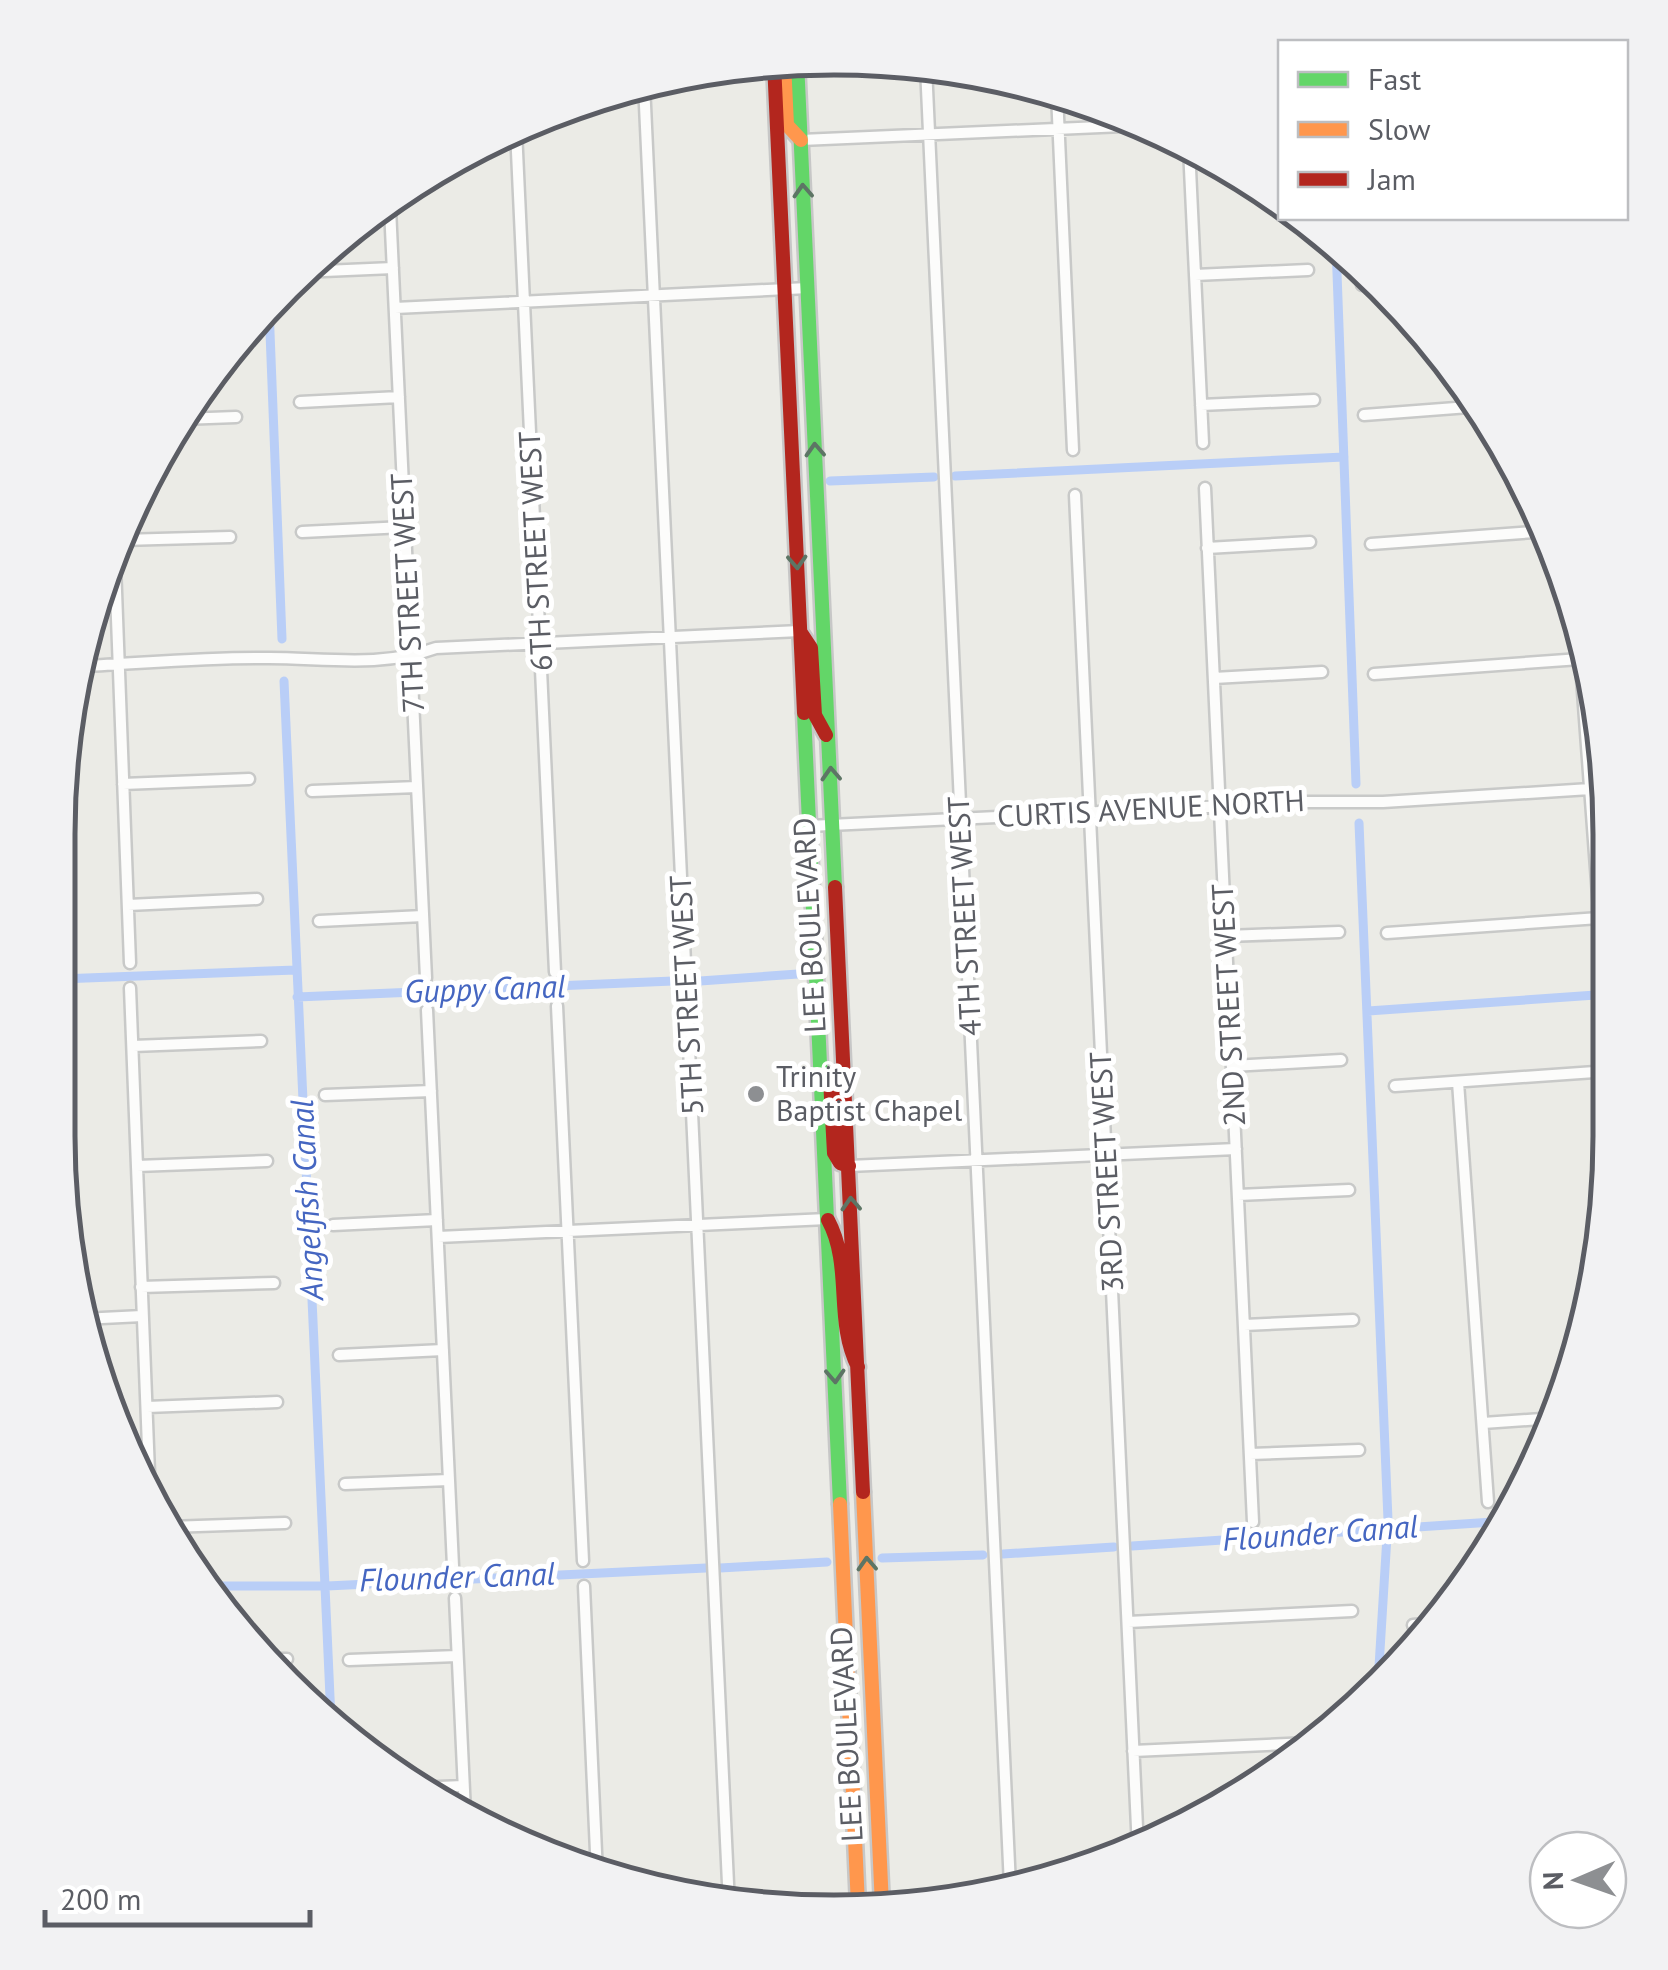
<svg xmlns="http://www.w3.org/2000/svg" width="1668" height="1970" viewBox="0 0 1668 1970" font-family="'PT Sans',sans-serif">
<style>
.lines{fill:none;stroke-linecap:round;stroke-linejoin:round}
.canal{stroke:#b9cef7;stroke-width:9}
.street-casing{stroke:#c8c9c8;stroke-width:15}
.fast-casing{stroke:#c7c7c7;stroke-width:19}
.slow-casing{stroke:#c7c7c7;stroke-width:19}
.jam-casing{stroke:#c7c7c7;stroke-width:19}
.street{stroke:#fcfcfb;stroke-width:10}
.fast{stroke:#63d668;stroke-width:14}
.slow{stroke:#ff974d;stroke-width:14}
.jam{stroke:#b3261e;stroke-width:14}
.oneway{stroke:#5d7565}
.poi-dot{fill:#8d8f92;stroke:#fff;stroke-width:4}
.labels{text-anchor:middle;stroke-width:10;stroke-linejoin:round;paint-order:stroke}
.street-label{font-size:30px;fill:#5b5d64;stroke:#fff}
.poi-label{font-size:30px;fill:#5b5d64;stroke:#fff;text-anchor:start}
.water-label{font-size:32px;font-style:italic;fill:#4566c1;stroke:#fff}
.rim{fill:none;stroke:#5b5d64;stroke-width:5}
</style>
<rect width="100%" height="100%" fill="#ebebe6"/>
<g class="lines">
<path class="canal" d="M 1336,246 L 1356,784
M 269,307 L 282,639
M 955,476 L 1344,457
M 830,481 L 934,477
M 284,681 L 331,1719
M 1359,823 L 1388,1520 L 1378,1683
M 60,979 L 296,970
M 700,981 L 798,974
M 297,997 L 673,981
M 1368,1011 L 1610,994
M 1132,1546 L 1508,1521
M 1003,1554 L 1114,1547
M 882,1558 L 983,1555
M 720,1568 L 827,1562
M 209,1586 L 327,1586 L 706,1568"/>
<defs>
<path id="street" d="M 926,67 L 1010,1886
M 644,84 L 729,1905
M 1057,94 L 1073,450
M 516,130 L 555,972
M 801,140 L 1146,125
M 1189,148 L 1203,443
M 390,208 L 426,978
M 301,272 L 393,268
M 1195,275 L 1308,270
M 1362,285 L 1381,284
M 395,308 L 808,288
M 300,402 L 399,397
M 1201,405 L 1314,400
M 1364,415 L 1482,406
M 182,419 L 236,417
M 1205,488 L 1253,1522
M 1075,495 L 1138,1849
M 302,532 L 404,527
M 122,540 L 230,537
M 1371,544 L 1548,531
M 1207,548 L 1310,542
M 115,565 L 130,963
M 1578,624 L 1604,977
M 84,666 C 146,663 207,657 269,658 C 325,658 381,668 436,648 L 800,631
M 1374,674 L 1580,659 L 1586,655
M 1214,678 L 1322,672
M 123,784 L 249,779
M 312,791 L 417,787
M 809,826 L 1307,802 L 1383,802 L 1590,789
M 128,905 L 257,899
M 319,921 L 423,916
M 1387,933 L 1599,918
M 1226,936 L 1339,932
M 130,988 L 150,1498
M 557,1006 L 583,1561
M 427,1010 L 453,1566
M 1607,1012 L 1609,1052
M 133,1046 L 261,1041
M 1232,1066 L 1341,1060
M 1458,1082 L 1488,1502
M 1395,1086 L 1609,1071
M 325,1095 L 431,1091
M 137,1166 L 267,1161
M 849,1166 L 1236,1149
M 1238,1195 L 1349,1190
M 333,1225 L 437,1220
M 438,1237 L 827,1219
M 141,1287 L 274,1283
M 82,1319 L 142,1316
M 1244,1325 L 1353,1320
M 339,1355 L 443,1350
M 147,1407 L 277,1402
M 1483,1423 L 1555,1418
M 1250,1454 L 1359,1450
M 345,1484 L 449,1480
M 169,1527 L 285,1523
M 584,1586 L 597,1874
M 455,1598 L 465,1812
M 1128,1622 L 1352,1611
M 1413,1625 L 1436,1623
M 263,1659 L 287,1659
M 349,1660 L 457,1656
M 1133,1751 L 1309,1743
M 415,1788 L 463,1786"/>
<path id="fast" d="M 797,61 L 835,887
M 804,713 L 840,1504"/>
<path id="slow" d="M 784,62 L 787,125 L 801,140
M 863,1492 L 882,1906
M 840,1504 L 858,1906"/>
<path id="jam" d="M 774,63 L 804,713
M 801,633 L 811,648 L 815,715 L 826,735
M 835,887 L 863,1492
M 830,1079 L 834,1153 L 840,1163 L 849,1166
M 828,1220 C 853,1266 834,1320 858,1367"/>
</defs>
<use href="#street" class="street-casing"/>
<use href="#fast" class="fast-casing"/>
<use href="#slow" class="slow-casing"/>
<use href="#jam" class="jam-casing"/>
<use href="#street" class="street"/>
<use href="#fast" class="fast"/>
<use href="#slow" class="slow"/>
<use href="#jam" class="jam"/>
</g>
<defs><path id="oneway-chevron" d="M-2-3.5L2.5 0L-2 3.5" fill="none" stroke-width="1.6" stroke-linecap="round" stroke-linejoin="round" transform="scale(2.5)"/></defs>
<g class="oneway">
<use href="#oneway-chevron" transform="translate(803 191) rotate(-93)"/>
<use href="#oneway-chevron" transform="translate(815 450) rotate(-93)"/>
<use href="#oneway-chevron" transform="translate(797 562) rotate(87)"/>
<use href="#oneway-chevron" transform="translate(831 774) rotate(-93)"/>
<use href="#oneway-chevron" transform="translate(851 1204) rotate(-93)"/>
<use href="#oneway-chevron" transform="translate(835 1376) rotate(87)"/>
<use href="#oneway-chevron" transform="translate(867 1564) rotate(-93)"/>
</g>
<circle class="poi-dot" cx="756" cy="1094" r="10"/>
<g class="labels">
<g class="street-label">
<text transform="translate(536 551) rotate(-93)" y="10">6TH STREET WEST</text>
<text transform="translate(408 593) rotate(-93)" y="10">7TH STREET WEST</text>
<text transform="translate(1151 809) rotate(-3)" y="10">CURTIS AVENUE NORTH</text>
<text transform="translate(965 916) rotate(-93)" y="10">4TH STREET WEST</text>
<text transform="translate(810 925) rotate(-93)" y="10">LEE BOULEVARD</text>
<text transform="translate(687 995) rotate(-93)" y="10">5TH STREET WEST</text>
<text transform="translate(1229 1005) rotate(-93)" y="10">2ND STREET WEST</text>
<text transform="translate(1107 1172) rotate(-93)" y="10">3RD STREET WEST</text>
<text transform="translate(847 1734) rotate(-93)" y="10">LEE BOULEVARD</text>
</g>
<g class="poi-label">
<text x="776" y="1087">Trinity<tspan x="776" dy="34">Baptist Chapel</tspan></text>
</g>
<g class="water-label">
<text transform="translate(485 989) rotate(-2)" y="11">Guppy Canal</text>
<text transform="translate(307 1200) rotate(-93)" y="11">Angelfish Canal</text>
<text transform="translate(1320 1533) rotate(-4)" y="11">Flounder Canal</text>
<text transform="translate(457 1577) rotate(-2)" y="11">Flounder Canal</text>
</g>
</g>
<path d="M0 0H1668V1970H0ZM834 75H834A759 759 0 0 1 1593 834V1136A759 759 0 0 1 834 1895H834A759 759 0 0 1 75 1136V834A759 759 0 0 1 834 75Z" fill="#f2f2f3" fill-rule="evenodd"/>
<path class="rim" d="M834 75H834A759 759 0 0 1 1593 834V1136A759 759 0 0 1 834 1895H834A759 759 0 0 1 75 1136V834A759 759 0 0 1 834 75Z"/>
<rect x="1278" y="40" width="350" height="180" fill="#ffffff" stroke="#bdbec1" stroke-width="2.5"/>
<rect x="1298" y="72" width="50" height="15" fill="#63d668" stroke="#bdbec1" stroke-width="2.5"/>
<text x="1368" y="90" font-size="30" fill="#5b5d64">Fast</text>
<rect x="1298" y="122" width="50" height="15" fill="#ff974d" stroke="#bdbec1" stroke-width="2.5"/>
<text x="1368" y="140" font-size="30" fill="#5b5d64">Slow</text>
<rect x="1298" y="172" width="50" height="15" fill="#b3261e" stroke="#bdbec1" stroke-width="2.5"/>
<text x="1368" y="190" font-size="30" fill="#5b5d64">Jam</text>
<g transform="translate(1578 1880) rotate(268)"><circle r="48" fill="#ffffff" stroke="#bdbec1" stroke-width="2.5"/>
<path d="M0-8L18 38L0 25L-18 38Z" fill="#8d8f92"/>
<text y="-15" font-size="28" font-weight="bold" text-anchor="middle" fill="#5b5d64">N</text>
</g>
<path d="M45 1910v15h265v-15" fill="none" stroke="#5b5d64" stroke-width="5"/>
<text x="60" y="1910" font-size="30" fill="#5b5d64" stroke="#ffffff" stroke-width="8" paint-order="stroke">200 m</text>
</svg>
